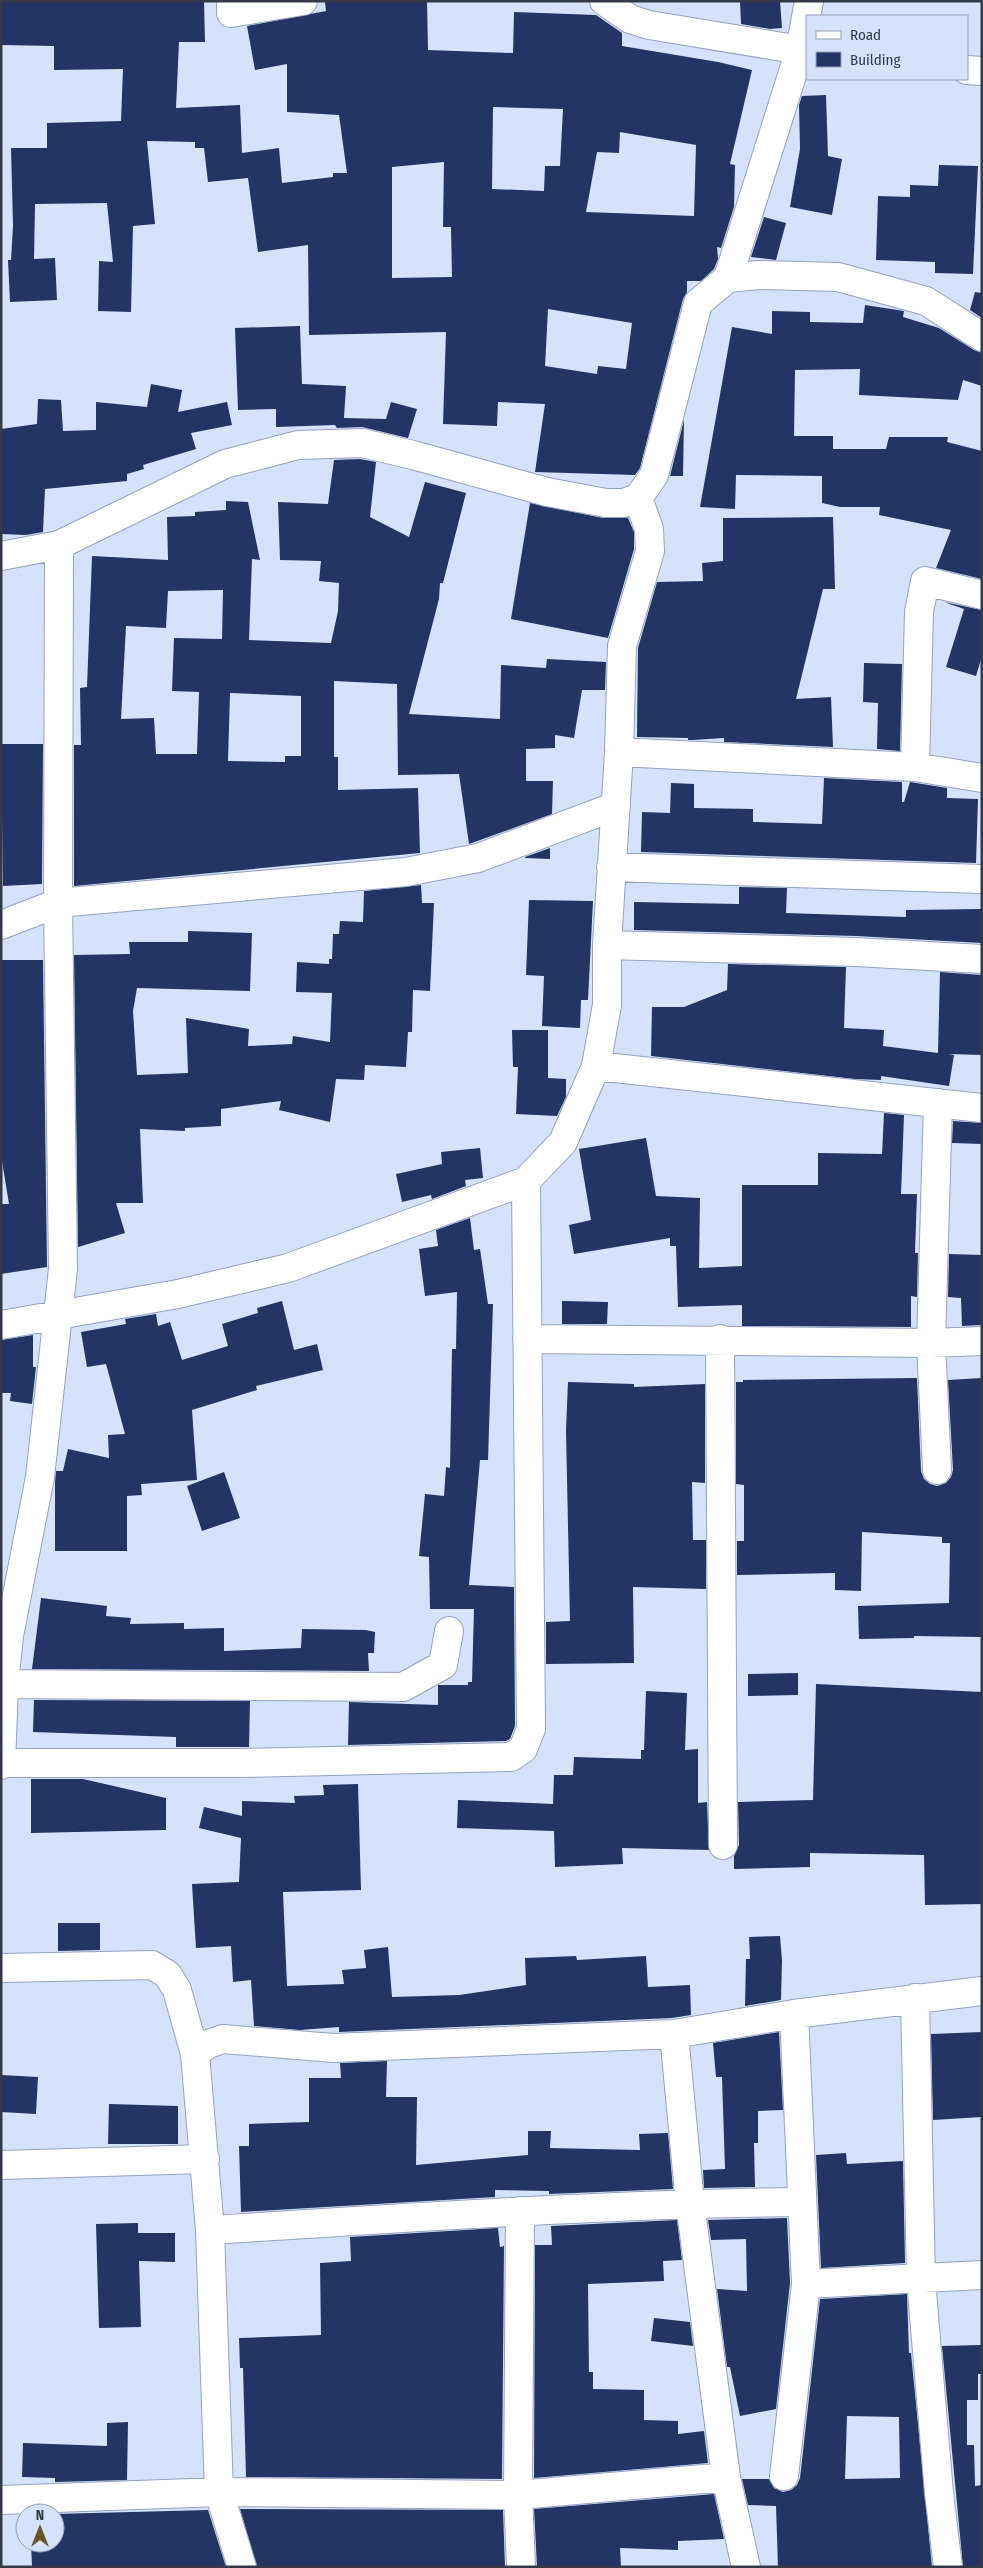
<svg xmlns="http://www.w3.org/2000/svg" width="983" height="2568" viewBox="0 0 983 2568" font-family="'Fira Sans Condensed',sans-serif">
<style>
.building{fill:#223564;fill-rule:evenodd}
.lines{fill:none;stroke-linecap:round;stroke-linejoin:round}
.minor-casing{stroke:#94a2c1;stroke-width:30}
.minor{stroke:#fff;stroke-width:28}
</style>
<rect width="100%" height="100%" fill="#d5e2fc"/>
<path class="building" d="M 1,1 L 204,1 L 205,42 L 179,42 L 176,108 L 240,105 L 242,153 L 279,148 L 282,183 L 333,177 L 333,173 L 347,173 L 339,115 L 287,112 L 287,64 L 255,70 L 247,26 L 326,11 L 325,2 L 427,1 L 428,50 L 513,53 L 514,12 L 596,15 L 622,33 L 622,46 L 718,62 L 752,70 L 730,164 L 735,165 L 734,207 L 721,248 L 717,247 L 718,259 L 714,269 L 701,281 L 687,281 L 687,292 L 683,299 L 640,468 L 635,475 L 535,472 L 545,404 L 498,402 L 497,426 L 443,424 L 446,332 L 309,335 L 308,245 L 258,252 L 248,178 L 208,182 L 204,148 L 195,148 L 195,142 L 147,141 L 155,224 L 133,226 L 131,312 L 98,311 L 99,261 L 113,262 L 107,203 L 35,204 L 34,259 L 55,258 L 57,300 L 10,302 L 8,260 L 11,260 L 13,226 L 11,148 L 47,148 L 47,123 L 121,121 L 123,69 L 54,70 L 54,46 L 1,45 ZM 493,107 L 563,109 L 560,166 L 545,166 L 544,191 L 492,189 ZM 620,132 L 696,145 L 694,216 L 586,212 L 597,152 L 619,153 ZM 444,162 L 443,227 L 451,227 L 452,277 L 392,278 L 392,167 ZM 548,309 L 632,323 L 626,369 L 598,366 L 597,374 L 545,366 Z
M 740,1 L 780,1 L 782,28 L 770,29 L 741,24 Z
M 826,95 L 828,156 L 842,159 L 832,215 L 790,207 L 800,149 L 799,105 L 802,96 Z
M 939,165 L 978,166 L 973,274 L 935,273 L 935,262 L 876,260 L 878,196 L 910,197 L 910,185 L 938,186 Z
M 764,217 L 786,223 L 776,260 L 751,257 Z
M 975,292 L 982,293 L 982,318 L 970,310 Z
M 865,305 L 904,311 L 903,317 L 939,328 L 974,350 L 982,353 L 982,386 L 963,380 L 958,400 L 859,395 L 860,369 L 795,370 L 794,436 L 833,436 L 833,449 L 886,449 L 889,437 L 948,437 L 947,442 L 982,451 L 982,579 L 936,568 L 951,530 L 879,515 L 880,507 L 840,507 L 822,503 L 822,476 L 736,475 L 735,509 L 700,507 L 732,327 L 772,334 L 772,311 L 810,312 L 810,322 L 863,323 Z
M 300,326 L 302,384 L 346,386 L 344,418 L 386,419 L 391,402 L 417,409 L 408,438 L 362,427 L 337,428 L 335,425 L 276,427 L 276,409 L 238,410 L 235,328 Z
M 151,384 L 182,390 L 178,412 L 227,402 L 232,425 L 191,433 L 196,449 L 143,465 L 144,469 L 127,474 L 127,481 L 45,489 L 43,532 L 26,535 L 1,534 L 1,429 L 37,424 L 38,399 L 61,400 L 63,431 L 96,430 L 96,402 L 147,407 Z
M 684,420 L 683,476 L 670,476 Z
M 360,459 L 376,462 L 370,517 L 409,537 L 425,482 L 466,493 L 443,583 L 440,583 L 439,599 L 409,714 L 500,719 L 501,665 L 546,668 L 547,659 L 606,662 L 605,690 L 582,690 L 574,738 L 555,735 L 555,748 L 526,749 L 526,781 L 553,781 L 552,814 L 469,844 L 459,774 L 398,775 L 397,684 L 334,681 L 334,757 L 338,757 L 338,790 L 418,788 L 420,853 L 74,886 L 74,745 L 81,745 L 80,688 L 87,687 L 92,556 L 168,560 L 167,517 L 195,516 L 195,512 L 226,510 L 226,501 L 248,502 L 260,560 L 252,559 L 249,640 L 331,643 L 338,611 L 339,583 L 319,581 L 321,561 L 280,560 L 278,502 L 328,504 L 334,460 ZM 223,590 L 222,639 L 174,638 L 172,691 L 199,692 L 197,754 L 156,754 L 154,718 L 121,719 L 126,626 L 166,628 L 168,591 ZM 230,693 L 301,696 L 301,756 L 285,756 L 285,762 L 228,761 Z
M 530,503 L 603,518 L 628,518 L 634,532 L 634,549 L 608,638 L 511,619 Z
M 833,517 L 835,589 L 823,589 L 796,699 L 831,697 L 833,747 L 724,742 L 724,738 L 693,740 L 688,740 L 688,738 L 637,737 L 638,648 L 657,582 L 703,581 L 702,563 L 723,561 L 723,518 Z
M 944,602 L 982,610 L 982,656 L 976,676 L 946,667 L 964,609 Z
M 864,663 L 902,664 L 900,751 L 877,749 L 878,703 L 863,702 Z
M 1,744 L 43,744 L 42,884 L 3,886 Z
M 824,778 L 902,782 L 902,802 L 904,802 L 910,782 L 947,788 L 947,798 L 978,799 L 976,863 L 641,852 L 642,812 L 670,813 L 671,783 L 694,784 L 694,808 L 753,809 L 753,822 L 822,824 Z
M 550,848 L 550,859 L 525,858 L 525,857 Z
M 421,885 L 422,903 L 434,903 L 430,991 L 413,990 L 412,1032 L 408,1032 L 406,1067 L 365,1065 L 364,1080 L 336,1079 L 330,1122 L 279,1110 L 281,1101 L 221,1109 L 221,1126 L 185,1128 L 185,1131 L 140,1129 L 143,1203 L 116,1203 L 125,1233 L 78,1247 L 74,955 L 130,954 L 129,942 L 188,942 L 188,931 L 252,933 L 250,991 L 137,988 L 133,1011 L 137,1075 L 188,1073 L 186,1018 L 249,1029 L 248,1046 L 292,1044 L 293,1036 L 330,1042 L 332,993 L 296,992 L 297,962 L 329,964 L 329,959 L 332,959 L 333,934 L 339,934 L 340,921 L 363,922 L 364,891 Z
M 739,887 L 787,888 L 786,913 L 906,917 L 906,910 L 982,909 L 982,943 L 856,936 L 634,930 L 634,902 L 739,904 Z
M 529,900 L 593,901 L 588,1000 L 581,1000 L 580,1028 L 542,1026 L 544,976 L 526,975 Z
M 1,960 L 43,960 L 47,1267 L 1,1274 L 1,1204 L 9,1204 L 1,1155 Z
M 728,964 L 846,967 L 844,1028 L 884,1030 L 883,1046 L 938,1053 L 940,972 L 982,975 L 982,1055 L 949,1054 L 954,1055 L 949,1086 L 881,1076 L 881,1080 L 855,1079 L 651,1056 L 652,1007 L 684,1007 L 727,990 Z
M 512,1030 L 548,1030 L 548,1078 L 566,1079 L 566,1097 L 557,1116 L 516,1114 L 518,1067 L 513,1067 Z
M 884,1113 L 904,1115 L 901,1194 L 917,1194 L 915,1253 L 918,1253 L 917,1297 L 911,1296 L 911,1327 L 742,1326 L 742,1305 L 678,1307 L 676,1246 L 670,1246 L 670,1238 L 574,1254 L 569,1225 L 591,1220 L 579,1149 L 646,1138 L 656,1196 L 700,1198 L 699,1268 L 742,1266 L 742,1185 L 818,1185 L 818,1153 L 882,1154 Z
M 953,1121 L 982,1123 L 982,1144 L 952,1143 Z
M 480,1148 L 483,1178 L 465,1180 L 466,1186 L 432,1199 L 431,1195 L 402,1202 L 396,1174 L 442,1164 L 441,1152 Z
M 470,1218 L 474,1250 L 480,1249 L 488,1304 L 493,1304 L 488,1460 L 480,1460 L 469,1585 L 514,1587 L 515,1726 L 510,1739 L 506,1741 L 348,1745 L 349,1702 L 438,1705 L 438,1685 L 468,1685 L 468,1682 L 472,1682 L 474,1609 L 430,1609 L 429,1557 L 419,1556 L 425,1494 L 444,1496 L 446,1467 L 450,1468 L 452,1349 L 456,1349 L 457,1292 L 425,1296 L 419,1249 L 438,1246 L 436,1230 Z
M 949,1254 L 982,1255 L 982,1325 L 962,1326 L 961,1298 L 948,1297 Z
M 282,1301 L 294,1350 L 317,1344 L 323,1370 L 256,1386 L 257,1390 L 192,1410 L 197,1480 L 141,1484 L 142,1495 L 127,1496 L 127,1551 L 55,1551 L 55,1482 L 56,1471 L 63,1471 L 68,1449 L 109,1458 L 108,1435 L 125,1434 L 106,1364 L 87,1367 L 81,1332 L 126,1324 L 125,1319 L 156,1314 L 158,1326 L 170,1322 L 182,1360 L 228,1346 L 222,1324 L 258,1313 L 257,1308 Z
M 562,1301 L 608,1302 L 607,1324 L 562,1324 Z
M 33,1335 L 33,1367 L 36,1367 L 32,1404 L 10,1401 L 11,1393 L 1,1393 L 1,1340 Z
M 917,1378 L 921,1471 L 924,1479 L 930,1484 L 937,1486 L 946,1483 L 951,1477 L 953,1470 L 948,1380 L 982,1378 L 982,1637 L 914,1636 L 914,1638 L 859,1639 L 858,1606 L 949,1603 L 950,1543 L 942,1543 L 942,1537 L 862,1532 L 861,1591 L 835,1590 L 835,1573 L 737,1575 L 737,1541 L 744,1541 L 744,1485 L 736,1484 L 736,1382 L 743,1382 L 743,1380 Z
M 568,1382 L 634,1384 L 634,1387 L 705,1384 L 705,1483 L 692,1482 L 693,1540 L 706,1540 L 706,1589 L 633,1587 L 634,1663 L 546,1664 L 546,1622 L 570,1621 L 566,1430 Z
M 224,1472 L 240,1518 L 202,1531 L 187,1486 Z
M 41,1598 L 107,1606 L 106,1616 L 131,1618 L 130,1624 L 184,1623 L 184,1629 L 224,1628 L 224,1651 L 301,1648 L 302,1629 L 366,1630 L 375,1632 L 374,1653 L 368,1653 L 369,1671 L 32,1669 Z
M 798,1673 L 798,1695 L 748,1696 L 748,1674 Z
M 816,1684 L 982,1692 L 982,1904 L 925,1905 L 924,1855 L 810,1853 L 810,1867 L 734,1869 L 734,1856 L 739,1845 L 738,1802 L 813,1800 Z
M 646,1691 L 687,1693 L 685,1750 L 698,1749 L 698,1803 L 707,1802 L 709,1850 L 622,1848 L 623,1864 L 555,1867 L 554,1831 L 457,1828 L 458,1800 L 553,1804 L 554,1775 L 573,1775 L 574,1757 L 641,1759 L 641,1750 L 644,1750 Z
M 34,1700 L 250,1701 L 249,1747 L 176,1747 L 176,1737 L 33,1732 Z
M 31,1779 L 83,1779 L 166,1798 L 166,1830 L 31,1833 Z
M 358,1784 L 361,1890 L 283,1892 L 287,1986 L 344,1984 L 342,1970 L 366,1968 L 364,1950 L 388,1947 L 392,1997 L 459,1995 L 526,1985 L 525,1958 L 576,1956 L 577,1960 L 646,1956 L 648,1987 L 690,1985 L 691,2015 L 672,2018 L 339,2032 L 339,2027 L 300,2030 L 254,2026 L 251,1980 L 233,1982 L 231,1946 L 196,1948 L 192,1884 L 239,1882 L 241,1838 L 199,1828 L 204,1807 L 242,1816 L 242,1801 L 295,1803 L 294,1796 L 324,1795 L 323,1785 Z
M 58,1923 L 100,1923 L 100,1950 L 58,1951 Z
M 780,1936 L 782,1960 L 781,2000 L 745,2006 L 746,1959 L 750,1959 L 749,1937 Z
M 779,2032 L 783,2110 L 758,2111 L 758,2143 L 754,2143 L 755,2187 L 704,2188 L 703,2170 L 725,2169 L 722,2077 L 716,2077 L 713,2043 Z
M 982,2032 L 982,2117 L 933,2120 L 931,2034 Z
M 387,2061 L 386,2097 L 417,2097 L 416,2165 L 528,2155 L 528,2131 L 551,2131 L 550,2148 L 640,2150 L 639,2134 L 668,2133 L 673,2189 L 549,2194 L 549,2191 L 495,2190 L 495,2197 L 241,2212 L 239,2146 L 249,2146 L 249,2124 L 309,2122 L 309,2078 L 341,2078 L 340,2063 Z
M 1,2075 L 38,2077 L 36,2114 L 1,2112 Z
M 109,2104 L 178,2106 L 178,2144 L 108,2144 Z
M 846,2153 L 847,2164 L 903,2161 L 905,2263 L 821,2268 L 816,2155 Z
M 787,2218 L 790,2283 L 776,2409 L 740,2416 L 730,2367 L 727,2367 L 717,2289 L 747,2291 L 746,2239 L 711,2240 L 708,2220 Z
M 677,2220 L 682,2260 L 663,2261 L 664,2281 L 588,2284 L 589,2372 L 593,2372 L 593,2389 L 644,2390 L 644,2420 L 678,2421 L 678,2434 L 704,2431 L 708,2463 L 534,2478 L 535,2245 L 552,2245 L 551,2226 Z
M 138,2223 L 138,2233 L 175,2233 L 175,2262 L 139,2261 L 141,2327 L 99,2328 L 96,2224 Z
M 498,2228 L 500,2247 L 504,2246 L 502,2479 L 246,2477 L 243,2368 L 240,2368 L 239,2338 L 321,2335 L 320,2263 L 351,2261 L 350,2237 Z
M 907,2294 L 909,2353 L 911,2353 L 932,2567 L 778,2567 L 776,2506 L 748,2505 L 742,2479 L 769,2479 L 774,2488 L 783,2492 L 791,2490 L 797,2485 L 800,2478 L 820,2299 ZM 847,2416 L 899,2417 L 900,2478 L 845,2479 Z
M 654,2318 L 690,2322 L 693,2346 L 651,2341 Z
M 981,2345 L 982,2374 L 978,2374 L 978,2400 L 967,2400 L 967,2445 L 974,2445 L 975,2486 L 982,2485 L 982,2567 L 963,2567 L 942,2346 Z
M 128,2422 L 127,2480 L 55,2482 L 55,2478 L 22,2477 L 23,2443 L 107,2446 L 107,2423 Z
M 714,2494 L 724,2539 L 678,2541 L 678,2550 L 620,2548 L 621,2567 L 537,2567 L 534,2509 Z
M 240,2509 L 503,2510 L 505,2567 L 257,2567 Z
M 208,2510 L 226,2567 L 32,2567 L 31,2543 L 55,2543 L 55,2514 Z"/>
<g class="lines">
<defs>
<path id="minor" d="M 231,1 L 231,13 L 303,1
M 604,1 L 630,19 L 649,25 L 807,51
M 967,70 L 982,71
M 728,278 L 800,50 L 809,1
M 1,556 L 59,545 L 225,464 L 298,445 L 362,443 L 413,455 L 547,492 L 606,503 L 624,503 L 638,498 L 654,475 L 698,303 L 728,278 L 759,275 L 838,277 L 926,301 L 982,337
M 619,752 L 915,767 L 982,778
M 915,767 L 919,612 L 925,581 L 982,595
M 611,867 L 982,879
M 1,925 L 58,903 L 406,872 L 478,858 L 616,806
M 607,945 L 856,952 L 982,959
M 596,1066 L 982,1108
M 1,1325 L 178,1294 L 288,1268 L 526,1181
M 527,1339 L 931,1343 L 982,1341
M 720,1339 L 723,1845
M 937,1470 L 931,1343 L 938,1103
M 4,1684 L 403,1687 L 443,1665 L 449,1631
M 1,1763 L 239,1763 L 511,1757 L 523,1749 L 531,1729 L 526,1181 L 563,1142 L 596,1066 L 607,1005 L 607,945 L 619,752 L 622,646 L 650,551 L 649,529 L 638,498
M 1,1765 L 4,1684 L 9,1636 L 40,1477 L 63,1269 L 58,903 L 59,545
M 1,1968 L 152,1965 L 168,1975 L 177,1990 L 195,2054 L 210,2230 L 219,2492 L 242,2567
M 915,1998 L 921,2280 L 939,2493 L 948,2567
M 674,2034 L 690,2203 L 726,2477 L 746,2567
M 195,2054 L 208,2044 L 223,2039 L 333,2048 L 674,2034 L 794,2014 L 982,1991
M 1,2165 L 205,2159
M 520,2211 L 518,2495 L 521,2567
M 210,2230 C 407,2218 604,2204 801,2202
M 806,2284 L 982,2275
M 784,2476 L 806,2284 L 794,2014
M 1,2500 L 219,2492 L 518,2495 L 726,2477"/>
</defs>
<use href="#minor" class="minor-casing"/>
<use href="#minor" class="minor"/>
</g>
<rect width="983" height="2568" fill="none" stroke="#343a47" stroke-width="5"/>
<rect x="806" y="15" width="162" height="65" fill="#d5e2fc" stroke="#959fb4"/>
<rect x="816" y="31" width="25" height="8" fill="#ffffff" stroke="#959fb4"/>
<text x="850" y="40" font-size="15" fill="#343a47">Road</text>
<rect x="816" y="52" width="25" height="15" fill="#223564" stroke="#959fb4"/>
<text x="850" y="65" font-size="15" fill="#343a47">Building</text>
<g transform="translate(40 2528)"><circle r="24" fill="#d5e2fc" stroke="#959fb4"/>
<path d="M0-4L9 19L0 12L-9 19Z" fill="#6a5524"/>
<text y="-8" font-size="14" font-weight="bold" text-anchor="middle" fill="#343a47">N</text>
</g>
</svg>
